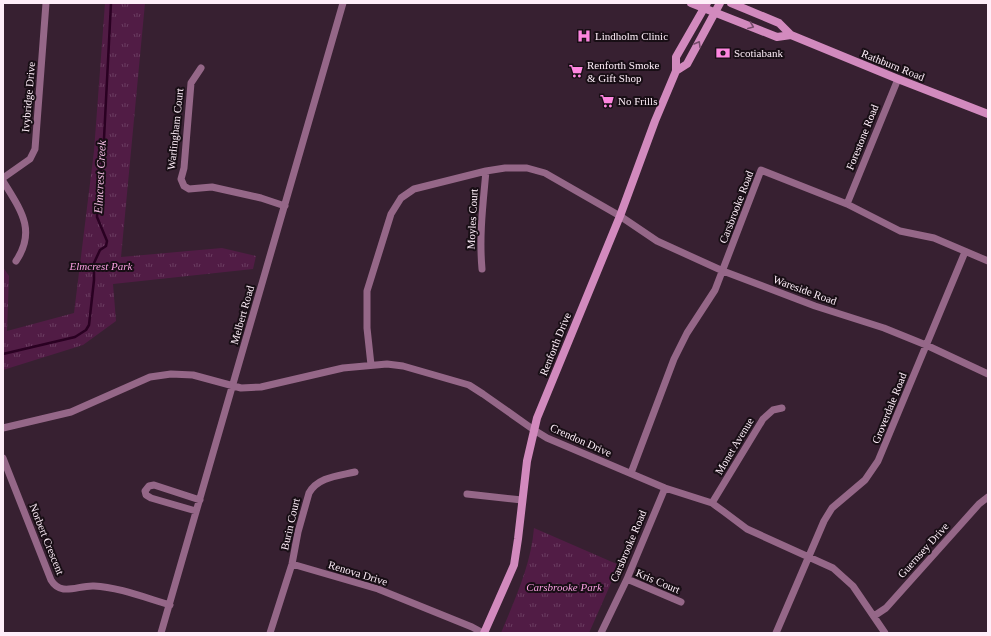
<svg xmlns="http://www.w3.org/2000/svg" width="991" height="636" viewBox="0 0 991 636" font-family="Georgia,serif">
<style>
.park{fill:url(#park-tufts)}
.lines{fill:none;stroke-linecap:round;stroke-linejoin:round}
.stream{stroke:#2a0122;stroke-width:2.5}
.street{stroke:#956788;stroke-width:7}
.secondary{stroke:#d28abe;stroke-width:8}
.oneway{stroke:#754c6a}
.labels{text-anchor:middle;stroke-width:4;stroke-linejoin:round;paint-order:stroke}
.poi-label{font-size:11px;fill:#feeef9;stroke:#180e15;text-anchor:start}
.street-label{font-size:11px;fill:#feeef9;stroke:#180e15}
.park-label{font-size:11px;font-style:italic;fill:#f89fe0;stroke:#180e15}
.water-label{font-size:12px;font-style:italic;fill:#f6bfe6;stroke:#180e15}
</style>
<defs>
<pattern id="park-tufts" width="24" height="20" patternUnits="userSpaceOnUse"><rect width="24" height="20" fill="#511c45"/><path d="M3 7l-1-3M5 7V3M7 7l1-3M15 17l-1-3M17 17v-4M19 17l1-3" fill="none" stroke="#6b3d61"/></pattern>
</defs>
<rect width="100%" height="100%" fill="#372031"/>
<path class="park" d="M 105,3 L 145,3 L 121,257 L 222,248 L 256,256 L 253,269 L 113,284 L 116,321 L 83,345 L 3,370 L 3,267 L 9,276 L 7,331 L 74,313 L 94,151 Z
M 534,528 L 619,565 L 589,633 L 501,633 C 515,599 531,565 534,528 Z"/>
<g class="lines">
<path class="stream" d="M 3,354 L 75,337 L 86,330 L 89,325 L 94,280 L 94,263 L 100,250 L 106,246 L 107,241 L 97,217 L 98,187 L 103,158 L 111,3"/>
<path class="street" d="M 201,68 L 191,83 L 184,168 L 181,179 L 184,186 L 189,189 L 212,187 L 261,198 L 285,206
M 3,178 L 30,159 L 35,149 L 46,3
M 3,181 C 20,209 37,230 16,261
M 847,204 L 898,79
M 482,269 C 479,236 483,204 486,171
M 371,365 L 367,328 L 367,291 L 391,214 L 401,198 L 414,189 L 486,171 L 505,168 L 527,168 L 545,173 L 620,216 L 657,241 L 723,271 L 815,306 L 884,328 L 926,345 L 988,374
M 3,428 L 71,412 L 150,377 L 171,374 L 193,375 L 241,388 L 261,387 L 343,368 L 387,364 L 403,366 L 469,385 L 483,394 L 534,430 L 547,438 L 665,488 L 712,503 L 723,511 L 747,529 L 833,568 L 853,586 L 885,633
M 3,458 L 51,580 C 61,597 78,585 94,586 C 118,587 146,598 170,605
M 631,473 L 674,359 L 687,333 L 715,290 L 761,170 L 847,204 L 900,231 L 934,238 L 988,261
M 467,494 L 522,500
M 712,503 L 763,419 L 773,410 L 782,408
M 196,511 L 151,498 L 146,495 L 145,491 L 149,486 L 154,485 L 200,500
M 292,564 L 378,589 L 472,627 L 483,633
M 627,579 L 681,602
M 874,616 L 886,608 L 979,504 L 988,497
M 161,633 L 343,3
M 270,633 L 292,564 L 298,532 L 309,493 C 318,477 338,476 355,472
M 601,633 L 627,579 L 665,488
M 776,633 L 824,521 L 832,508 L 865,480 L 878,461 L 965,252"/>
<path class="secondary" d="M 691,3 L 777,37 L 791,35
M 731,3 L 779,23 L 791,35 L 898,79 L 988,114
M 676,71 L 687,64 L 720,3
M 484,633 L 514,565 L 518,539 L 527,461 L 537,418 L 620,216 L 655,121 L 676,71 L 676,57 L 707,3"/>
</g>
<defs><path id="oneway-chevron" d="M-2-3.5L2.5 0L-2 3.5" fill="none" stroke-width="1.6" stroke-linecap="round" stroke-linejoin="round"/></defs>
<g class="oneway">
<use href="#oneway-chevron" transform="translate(751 26) rotate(22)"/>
<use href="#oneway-chevron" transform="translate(698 44) rotate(-60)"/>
</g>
<defs>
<symbol id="hospital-bare" viewBox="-9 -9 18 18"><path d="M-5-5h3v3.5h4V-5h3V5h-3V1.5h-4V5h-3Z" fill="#fe86e0" stroke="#180e15" stroke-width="2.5" paint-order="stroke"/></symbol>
<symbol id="bank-bare" viewBox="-9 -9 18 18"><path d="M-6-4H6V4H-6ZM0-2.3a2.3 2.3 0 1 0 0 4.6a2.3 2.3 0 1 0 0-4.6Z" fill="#fe86e0" stroke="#180e15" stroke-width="2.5" paint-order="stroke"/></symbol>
<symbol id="supermarket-bare" viewBox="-9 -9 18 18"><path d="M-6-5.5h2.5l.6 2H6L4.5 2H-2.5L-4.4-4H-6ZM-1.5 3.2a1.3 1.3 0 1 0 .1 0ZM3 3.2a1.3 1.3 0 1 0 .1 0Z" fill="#fe86e0" stroke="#180e15" stroke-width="2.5" paint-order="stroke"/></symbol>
</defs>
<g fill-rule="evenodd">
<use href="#hospital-bare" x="574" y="26" width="20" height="20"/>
<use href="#bank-bare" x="713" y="43" width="20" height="20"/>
<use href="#supermarket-bare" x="566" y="61" width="20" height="20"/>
<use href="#supermarket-bare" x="597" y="91" width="20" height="20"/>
</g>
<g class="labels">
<g class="poi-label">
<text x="595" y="40">Lindholm Clinic</text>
<text x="734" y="57">Scotiabank</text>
<text x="587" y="69">Renforth Smoke<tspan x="587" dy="13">&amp; Gift Shop</tspan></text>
<text x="618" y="105">No Frills</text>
</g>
<g class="street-label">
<text transform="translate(893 65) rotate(22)" y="4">Rathburn Road</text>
<text transform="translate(28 97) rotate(-85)" y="4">Ivybridge Drive</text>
<text transform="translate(175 129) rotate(-84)" y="4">Warlingham Court</text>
<text transform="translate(862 137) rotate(-68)" y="4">Forestone Road</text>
<text transform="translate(736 207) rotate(-69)" y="4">Carsbrooke Road</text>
<text transform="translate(472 219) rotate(-87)" y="4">Moyles Court</text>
<text transform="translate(805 290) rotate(20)" y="4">Wareside Road</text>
<text transform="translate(242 315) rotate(-74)" y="4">Melbert Road</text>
<text transform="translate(555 344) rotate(-68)" y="4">Renforth Drive</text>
<text transform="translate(889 408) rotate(-68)" y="4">Groverdale Road</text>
<text transform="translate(581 440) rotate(24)" y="4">Crendon Drive</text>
<text transform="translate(734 446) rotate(-59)" y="4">Monet Avenue</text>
<text transform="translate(290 524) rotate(-77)" y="4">Burin Court</text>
<text transform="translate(47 539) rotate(68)" y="4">Norbert Crescent</text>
<text transform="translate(628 546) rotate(-67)" y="4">Carsbrooke Road</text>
<text transform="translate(923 550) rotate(-48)" y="4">Guernsey Drive</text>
<text transform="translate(358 573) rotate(17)" y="4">Renova Drive</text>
<text transform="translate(658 581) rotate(23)" y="4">Kris Court</text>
</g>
<g class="park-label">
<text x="101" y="270">Elmcrest Park</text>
<text x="564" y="591">Carsbrooke Park</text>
</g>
<g class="water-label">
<text transform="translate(100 177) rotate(-87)" y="4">Elmcrest Creek</text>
</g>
</g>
<rect width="991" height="636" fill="none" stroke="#feeef9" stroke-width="8"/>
</svg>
